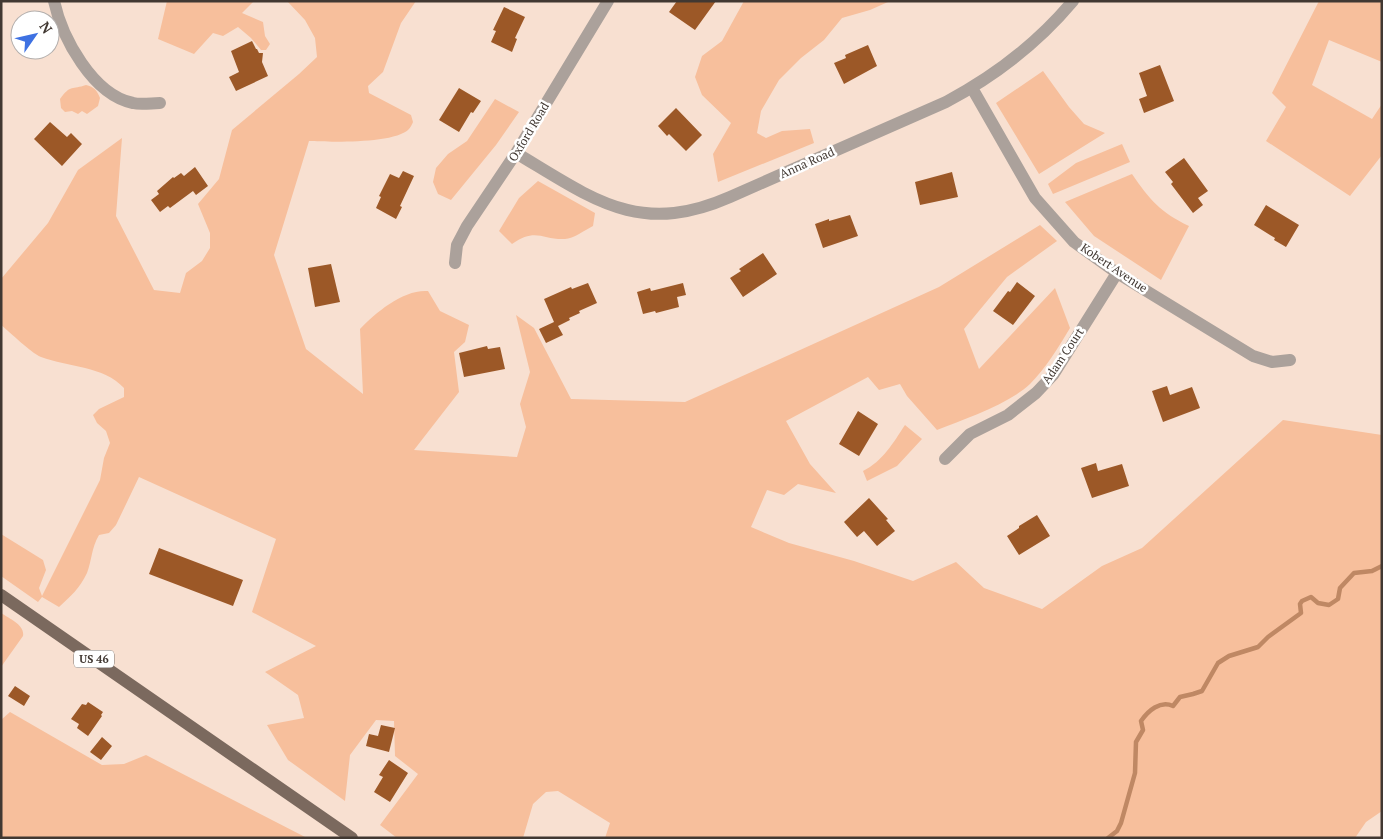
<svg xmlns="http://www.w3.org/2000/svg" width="1383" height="839" viewBox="0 0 1383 839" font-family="'PT Serif',serif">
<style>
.green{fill:#f7bf9c}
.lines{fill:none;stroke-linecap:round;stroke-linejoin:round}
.stream{stroke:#bf8864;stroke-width:4.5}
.building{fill:#9c5827}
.minor{stroke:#aba19b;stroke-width:12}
.primary{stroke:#7b695e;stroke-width:12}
.labels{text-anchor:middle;stroke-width:5;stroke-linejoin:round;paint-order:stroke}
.shield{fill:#fff;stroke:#7a7470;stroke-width:1}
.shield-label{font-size:11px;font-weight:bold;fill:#413832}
.street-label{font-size:12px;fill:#413832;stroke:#fff}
</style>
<rect width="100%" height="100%" fill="#f8e0d1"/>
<path class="green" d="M 167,1 L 254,1 L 242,13 L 263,22 L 265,36 L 270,44 L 266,50 L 261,50 L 251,38 L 238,27 L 223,36 L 213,33 L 194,54 L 158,39 Z
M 287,1 L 416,1 L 401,23 L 383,72 L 368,86 L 369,93 L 411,115 L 413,122 C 412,124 411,127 409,129 C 395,144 329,142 309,141 L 274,255 L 306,349 L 363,394 L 360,329 C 376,312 404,289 428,291 L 440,311 L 469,325 L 465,342 L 454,352 L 459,392 L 414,450 L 517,457 L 526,427 L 520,404 L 530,372 L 516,315 L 534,328 L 571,399 L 685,402 L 939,287 L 1040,225 L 1057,241 L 1007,277 L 964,329 L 979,369 L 1055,288 L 1070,328 C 1058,348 1046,368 1030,384 C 1009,404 964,419 937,430 L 907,396 L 900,384 L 879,390 L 868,377 L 786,421 L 810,464 L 836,493 L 798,484 L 784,495 L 767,490 L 751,527 L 789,543 L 854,561 L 913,581 L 956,562 L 984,588 L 1042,609 L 1102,566 L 1142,548 L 1283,420 L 1382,435 L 1382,811 L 1366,822 L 1355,838 L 605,838 L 610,823 L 558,791 L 546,792 L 533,804 L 523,838 L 397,838 L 380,825 L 418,774 L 395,756 L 394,721 L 376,720 L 350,755 L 345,801 L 288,760 L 267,725 L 304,718 L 298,695 L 265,672 L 316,646 L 252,612 L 276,539 L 139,477 L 116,525 L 109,533 L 99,535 C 91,549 92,560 87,573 C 80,588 70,597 59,607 L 42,597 L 38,602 L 1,576 L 1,534 L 43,560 L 46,570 L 39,588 L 42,596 L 100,480 L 104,458 L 110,443 L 106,431 L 97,423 L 93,415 L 99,409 L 124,397 L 124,388 C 104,366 68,367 41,357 C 30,352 11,333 1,325 L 1,279 L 48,223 L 78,170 L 122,138 L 116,216 L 154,290 L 180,293 L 186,273 L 202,261 L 210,248 L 210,233 L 198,204 L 219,179 L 232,130 L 299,74 L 317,57 L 315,38 L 305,20 Z
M 744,1 L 888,2 L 870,10 L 842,18 L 824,40 L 801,58 L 779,80 L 761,111 L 757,133 L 766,138 L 782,131 L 810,129 L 814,143 L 718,182 L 713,154 L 731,123 L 702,95 L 695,77 L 702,56 L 722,41 Z
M 1319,1 L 1382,1 L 1382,62 L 1329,40 L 1312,85 L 1372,119 L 1382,104 L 1382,155 L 1350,196 L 1266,141 L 1286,107 L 1272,93 Z
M 1043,71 L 1069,107 L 1084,124 L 1105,133 L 1039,174 L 996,103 Z
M 86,85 C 94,87 97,90 100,98 L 98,106 L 87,114 L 82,111 L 78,114 L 72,111 L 65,112 L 61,108 L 60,99 C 71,84 72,90 86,85 Z
M 495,99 L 519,112 L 496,145 L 451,200 L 438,194 L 433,182 L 436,168 L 448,154 L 467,141 Z
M 1122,144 L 1130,162 L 1053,194 L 1048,184 L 1076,163 Z
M 1132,174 C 1150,200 1160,212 1189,226 L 1161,280 L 1094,236 L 1065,202 Z
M 538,181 L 595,213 L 593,226 C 585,230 573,239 565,239 C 542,240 536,227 512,244 L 499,231 L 519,198 Z
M 905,425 L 922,439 L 897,466 L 867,481 L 863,471 C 883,461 893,443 905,425 Z
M 1,613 C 10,619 25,625 23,636 L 1,667 Z
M 10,712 L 102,765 L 124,764 L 146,755 L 307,838 L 1,838 L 1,720 Z"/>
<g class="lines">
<path class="stream" d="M 1108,838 L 1117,831 L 1121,823 L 1135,773 L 1136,742 L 1143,730 L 1141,721 C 1148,711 1160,700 1173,706 L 1180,697 L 1193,694 L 1202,691 L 1218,663 L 1229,656 L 1258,647 L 1268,637 L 1301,613 L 1300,604 L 1302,601 L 1311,597 L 1318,603 L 1329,605 L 1338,599 L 1340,588 L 1354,573 L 1372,571 L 1382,566"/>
</g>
<path class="building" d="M 677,1 L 716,1 L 695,30 L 669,12 Z
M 504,7 L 525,17 L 515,38 L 517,39 L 512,52 L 491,42 L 496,31 L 493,30 Z
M 252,41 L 256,49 L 257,49 L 259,53 L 263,53 L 262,62 L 268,76 L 236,91 L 229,77 L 239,72 L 231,51 Z
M 868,45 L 877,66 L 844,84 L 834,63 L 846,58 L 845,55 Z
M 1160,65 L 1174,101 L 1144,113 L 1139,99 L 1147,96 L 1139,73 Z
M 459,88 L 481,101 L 473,113 L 471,112 L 459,132 L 439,120 Z
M 676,108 L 702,135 L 686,151 L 669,134 L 667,136 L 658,126 Z
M 50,122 L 67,137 L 71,133 L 82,144 L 62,166 L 34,139 Z
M 1184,158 L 1208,191 L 1198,198 L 1203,205 L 1193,213 L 1171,184 L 1173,182 L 1165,172 Z
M 195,167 L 208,186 L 196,195 L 193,191 L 170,208 L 168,206 L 160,212 L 151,200 L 159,194 L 157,191 L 173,177 L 174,178 L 181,173 L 184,176 Z
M 403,171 L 414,176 L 400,206 L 402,207 L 396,219 L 376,208 L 381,197 L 379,196 L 390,174 L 399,178 Z
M 952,172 L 958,197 L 920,205 L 915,182 Z
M 1266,205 L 1299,225 L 1286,247 L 1274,240 L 1275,238 L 1254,225 Z
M 850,215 L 858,236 L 823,248 L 815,224 L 829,219 L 829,221 Z
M 763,253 L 777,274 L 743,297 L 730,278 L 741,271 L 739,269 Z
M 331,264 L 340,302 L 315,307 L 308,268 Z
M 1017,282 L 1035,296 L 1013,325 L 993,311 L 1008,291 L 1010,292 Z
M 588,283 L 597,303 L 579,311 L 580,313 L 569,318 L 570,320 L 558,326 L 563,335 L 546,343 L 539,329 L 554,322 L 544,299 L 571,287 L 572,289 Z
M 683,283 L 686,295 L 677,297 L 679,307 L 656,313 L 655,311 L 643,314 L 637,292 L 650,288 L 651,291 Z
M 487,346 L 488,349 L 500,347 L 505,369 L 464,377 L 459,353 Z
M 1167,386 L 1170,395 L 1192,387 L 1200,408 L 1163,422 L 1152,391 Z
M 858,411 L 878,424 L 859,456 L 839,444 Z
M 1096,463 L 1098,471 L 1122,464 L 1129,486 L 1092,498 L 1081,468 Z
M 869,498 L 888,519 L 886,520 L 895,531 L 877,546 L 864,531 L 857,537 L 844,522 Z
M 1037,515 L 1050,536 L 1019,555 L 1007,536 L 1019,528 L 1019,526 Z
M 159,548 L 243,580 L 233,606 L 149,574 Z
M 15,686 L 30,696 L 24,706 L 8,696 Z
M 88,702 L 103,712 L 101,715 L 102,716 L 88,736 L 77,728 L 79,724 L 71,719 L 82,704 L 86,705 Z
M 381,725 L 395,728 L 389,752 L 366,746 L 369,734 L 378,736 Z
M 102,737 L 112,746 L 101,760 L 90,752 Z
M 389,760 L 408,773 L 390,802 L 374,792 L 383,777 L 379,775 Z"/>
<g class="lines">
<path class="minor" d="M 54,1 C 62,38 93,95 133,103 C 141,105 152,103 160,103
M 972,88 L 1035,198 L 1074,242 L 1117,273 L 1253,356 L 1272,362 L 1290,360
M 516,153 C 593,199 639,237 730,197 L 946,102 C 995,76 1037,44 1073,1
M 455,263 L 457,245 L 467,226 L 516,153 L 608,1
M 945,459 L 970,434 L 1008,415 L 1036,393 L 1053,375 L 1117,273"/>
<path class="primary" d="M 1,595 L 352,838"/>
</g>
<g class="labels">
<rect class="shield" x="74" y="650.5" width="40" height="17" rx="4"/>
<g class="shield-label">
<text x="94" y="663">US 46</text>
</g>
<g class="street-label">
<text transform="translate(529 132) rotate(-59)" y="4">Oxford Road</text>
<text transform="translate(807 163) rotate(-24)" y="4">Anna Road</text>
<text transform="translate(1114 268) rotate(34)" y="4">Kobert Avenue</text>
<text transform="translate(1063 356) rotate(-56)" y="4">Adam Court</text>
</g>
</g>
<rect width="1383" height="839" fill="none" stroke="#413832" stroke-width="5"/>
<g transform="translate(35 35) rotate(56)"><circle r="24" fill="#ffffff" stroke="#b3afad"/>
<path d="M0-4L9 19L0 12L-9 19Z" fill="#3e71e2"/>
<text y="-8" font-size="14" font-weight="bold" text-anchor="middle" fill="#413832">N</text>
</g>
</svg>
